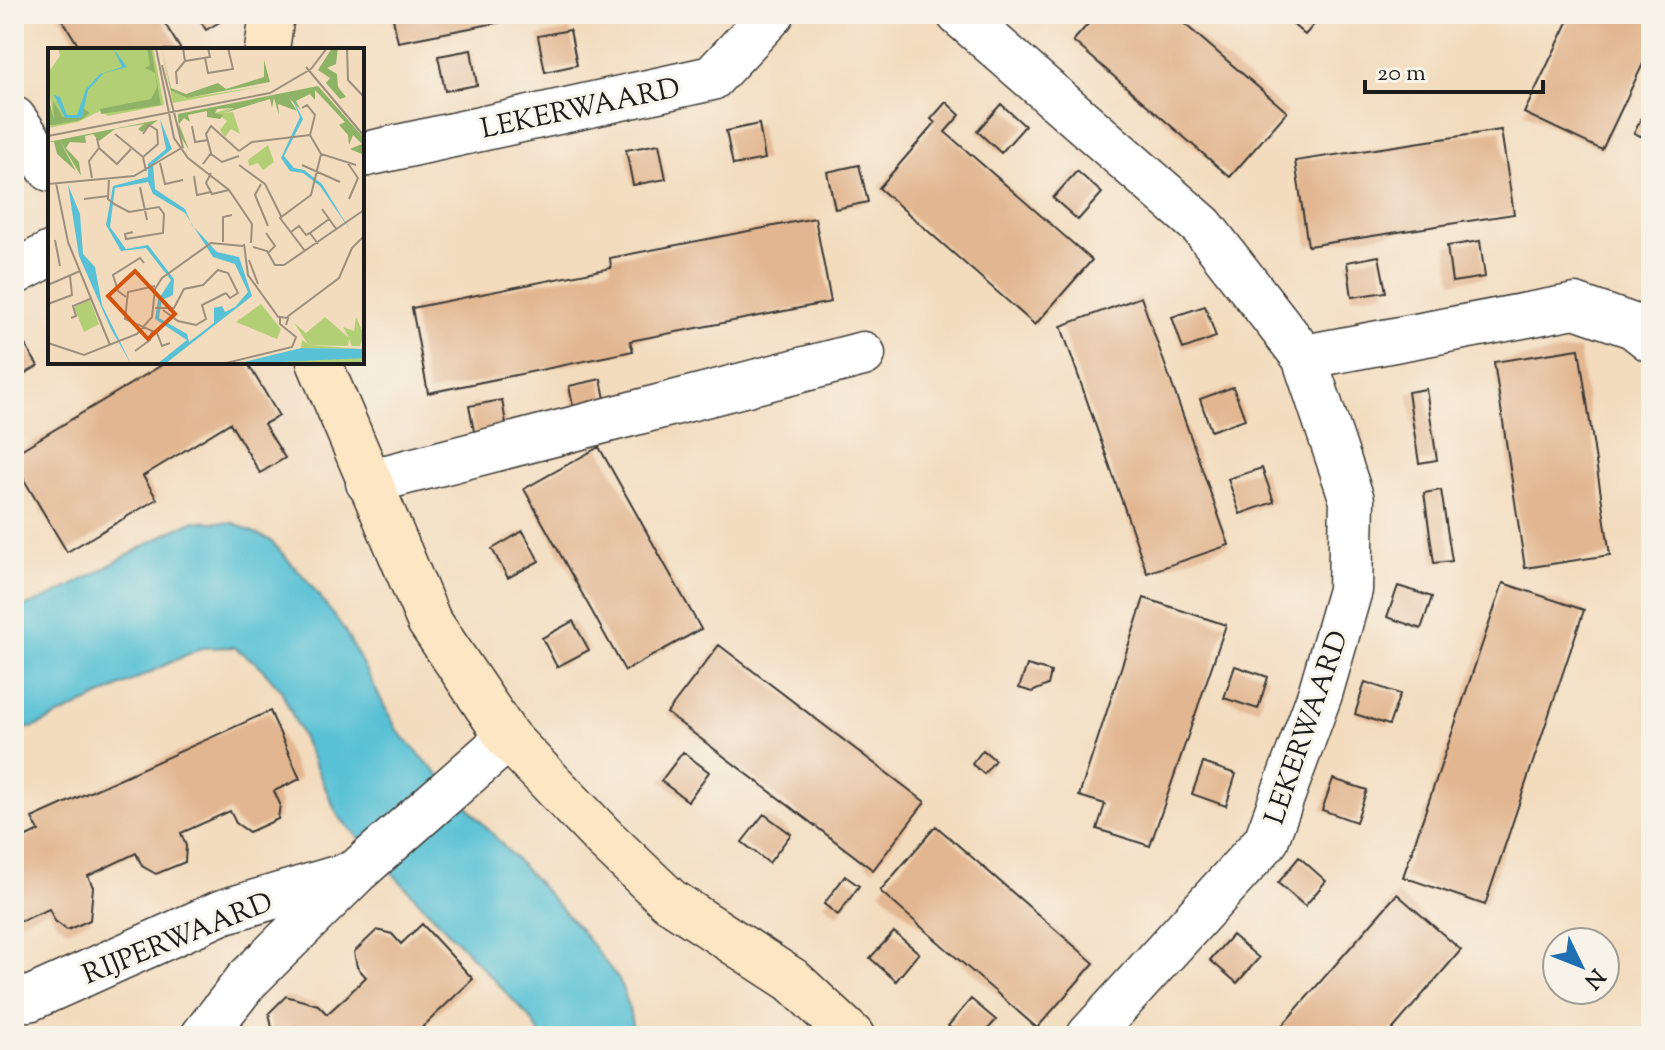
<svg xmlns="http://www.w3.org/2000/svg" width="1665" height="1050" viewBox="0 0 1665 1050" font-family="'Sorts Mill Goudy',serif">
<style>
.water{fill:#59c1d5;stroke:#3a6e78;stroke-width:2}
.building{fill:#e2b690}
.lines{fill:none;stroke-linecap:round;stroke-linejoin:round}
.street-casing{stroke:#3c3934;stroke-width:47}
.secondary-casing{stroke:#3c3934;stroke-width:47}
.street{stroke:#fff;stroke-width:44}
.secondary{stroke:#fce6c4;stroke-width:44}
.labels{text-anchor:middle;stroke-width:6;stroke-linejoin:round;paint-order:stroke}
.street-label{font-size:28px;fill:#1c1c1c;stroke:#f7f3e8}
.inset-road{fill:none;stroke:#9d8f7d;stroke-width:2}
.view{fill:#d4530e;fill-opacity:0.15;stroke:#d4530e;stroke-width:4}
.inset-edge{fill:none;stroke:#1c1c1c;stroke-width:4}
</style>
<rect width="100%" height="100%" fill="#f7f3e8"/>
<filter id="ink" filterUnits="userSpaceOnUse"><feTurbulence type="fractalNoise" baseFrequency=".0125" numOctaves="2"/><feDisplacementMap in="SourceGraphic" scale="16" xChannelSelector="R" yChannelSelector="G"/><feConvolveMatrix kernelMatrix="1 2 1 2 8 2 1 2 1" color-interpolation-filters="sRGB"/></filter>
<filter id="wash" filterUnits="userSpaceOnUse"><feTurbulence type="fractalNoise" baseFrequency=".006" numOctaves="4" result="noise"/><feDisplacementMap in="SourceGraphic" scale="32" xChannelSelector="R" yChannelSelector="G"/><feGaussianBlur stdDeviation="1.8" result="paint"/><feColorMatrix in="noise" values="0 0 0 0 0 0 0 0 0 0 0 0 0 0 0 0 0 1.4 0 .05"/><feComposite in="paint" operator="in"/></filter>
<g filter="url(#wash)">
<rect width="100%" height="100%" fill="#f3dbbd"/>
<path class="water" d="M 193,521 L 234,523 L 270,540 L 306,579 L 344,629 L 397,730 L 579,928 L 619,980 L 628,1004 L 634,1036 L 541,1036 L 531,1019 L 338,816 L 281,690 L 259,665 L 234,647 L 201,648 L 35,727 L 14,730 L 14,610 C 78,590 132,548 193,521 Z"/>
<g id="blocks">
<path class="building" d="M 59,14 L 159,14 L 181,50 L 81,50 Z
M 196,14 L 233,14 L 206,30 Z
M 392,14 L 537,14 L 537,15 L 398,42 Z
M 1097,14 L 1173,14 L 1287,112 L 1230,177 L 1073,41 Z
M 1281,14 L 1323,14 L 1305,35 Z
M 1572,14 L 1651,14 L 1651,47 L 1602,150 L 1524,113 Z
M 570,30 L 577,65 L 545,72 L 538,36 Z
M 471,50 L 477,85 L 445,91 L 438,56 Z
M 946,102 L 960,115 L 945,132 L 1092,260 L 1035,325 L 879,188 L 935,123 L 931,119 Z
M 1649,103 L 1651,104 L 1651,141 L 1634,133 Z
M 1001,104 L 1025,126 L 1001,153 L 977,131 Z
M 759,124 L 765,159 L 733,165 L 726,131 Z
M 1501,130 L 1514,214 L 1308,246 L 1295,161 Z
M 659,144 L 666,179 L 633,185 L 626,150 Z
M 859,165 L 868,202 L 835,209 L 827,172 Z
M 1077,171 L 1102,193 L 1078,220 L 1053,198 Z
M 815,218 L 831,302 L 630,341 L 633,351 L 428,393 L 412,308 L 611,268 L 610,258 Z
M 1480,241 L 1485,277 L 1452,282 L 1447,246 Z
M 1379,256 L 1386,292 L 1352,297 L 1347,262 Z
M 1141,297 L 1229,545 L 1147,573 L 1061,326 Z
M 1205,306 L 1216,337 L 1183,349 L 1172,317 Z
M 19,335 L 38,366 L 14,380 L 14,339 Z
M 1579,349 L 1610,555 L 1525,568 L 1494,362 Z
M 167,362 L 247,362 L 279,416 L 264,424 L 285,458 L 260,473 L 230,423 L 143,476 L 157,499 L 67,552 L 14,463 L 14,454 Z
M 601,379 L 608,414 L 576,421 L 569,386 Z
M 1233,387 L 1245,419 L 1211,431 L 1200,399 Z
M 1426,389 L 1437,460 L 1419,463 L 1408,392 Z
M 502,400 L 508,435 L 476,441 L 469,406 Z
M 599,447 L 701,629 L 625,671 L 524,489 Z
M 1262,468 L 1274,502 L 1240,514 L 1228,479 Z
M 1441,490 L 1452,561 L 1434,563 L 1424,493 Z
M 523,531 L 539,561 L 508,578 L 492,549 Z
M 1503,583 L 1584,610 L 1485,905 L 1403,877 Z
M 1398,586 L 1432,597 L 1421,629 L 1387,617 Z
M 1144,598 L 1226,625 L 1150,846 L 1097,829 L 1105,804 L 1079,796 Z
M 573,621 L 589,650 L 557,667 L 542,638 Z
M 719,645 L 925,802 L 873,870 L 667,713 Z
M 1027,665 L 1051,672 L 1048,685 L 1032,692 L 1019,688 Z
M 1235,666 L 1268,677 L 1258,709 L 1224,698 Z
M 1365,682 L 1400,694 L 1389,725 L 1355,714 Z
M 270,711 L 300,779 L 274,791 L 280,804 L 278,819 L 249,832 L 236,823 L 230,811 L 181,833 L 186,846 L 185,862 L 156,874 L 142,866 L 136,853 L 88,876 L 93,887 L 90,920 L 67,930 L 55,921 L 49,909 L 21,921 L 14,920 L 14,843 L 39,831 L 32,818 Z
M 983,750 L 995,760 L 984,774 L 972,764 Z
M 683,752 L 709,772 L 688,801 L 661,781 Z
M 1203,763 L 1236,774 L 1226,806 L 1192,794 Z
M 1333,779 L 1367,790 L 1356,822 L 1322,810 Z
M 764,814 L 791,834 L 769,863 L 742,842 Z
M 936,826 L 1094,963 L 1037,1028 L 880,891 Z
M 1299,857 L 1326,881 L 1305,906 L 1278,883 Z
M 845,876 L 859,886 L 838,915 L 824,904 Z
M 1397,894 L 1461,950 L 1393,1029 L 1387,1036 L 1273,1036 Z
M 422,924 L 473,979 L 413,1036 L 280,1036 L 272,1028 L 269,1013 L 286,996 L 318,1005 L 327,1014 L 347,996 L 366,977 L 357,967 L 354,952 L 377,930 L 392,934 L 401,944 Z
M 894,932 L 919,953 L 896,981 L 870,958 Z
M 1232,935 L 1259,958 L 1237,983 L 1210,960 Z
M 971,999 L 996,1020 L 982,1036 L 960,1036 L 948,1026 Z"/>
</g>
</g>
<g filter="url(#ink)">
<use href="#blocks" fill-opacity="0" stroke="#3c3934" stroke-width="2"/>
<g class="lines">
<defs>
<path id="street" d="M 959,14 L 1202,226 L 1304,357 L 1352,500 L 1350,590 L 1320,694 L 1266,841 L 1089,1036
M 14,119 L 50,169
M 362,155 L 712,78 L 772,14
M 14,273 L 50,254
M 1304,357 L 1575,306 L 1633,326 L 1651,340
M 368,482 L 863,354
M 14,997 L 29,999 L 222,912 L 350,874
M 203,1036 L 247,980 L 356,872 L 508,738"/>
<path id="secondary" d="M 267,50 L 272,14
M 319,362 L 429,621 L 508,738 L 603,837 L 669,900 L 792,980 L 852,1036"/>
</defs>
<use href="#street" class="street-casing"/>
<use href="#secondary" class="secondary-casing"/>
<use href="#street" class="street"/>
<use href="#secondary" class="secondary"/>
</g>
</g>
<g class="labels">
<g class="street-label">
<text transform="translate(580 107) rotate(-12)" y="10">LEKERWAARD</text>
<text transform="translate(1305 727) rotate(-71)" y="10">LEKERWAARD</text>
<text transform="translate(177 937) rotate(-22)" y="10">RIJPERWAARD</text>
</g>
</g>
<g transform="translate(48 48)">
<rect width="316" height="316" fill="#f3dbbd"/>
<path d="M 10,0 L 105,0 L 116,57 L 60,68 L 52,63 L 30,74 L 0,80 L 5,77 L 0,25 L 12,8 ZM 113,0 L 123,43 L 138,50 L 222,37 L 125,55 ZM 186,59 L 176,65 L 185,64 L 192,86 L 183,81 L 177,89 L 172,82 L 179,73 L 167,65 ZM 220,97 L 226,114 L 215,122 L 210,115 L 201,118 L 200,112 ZM 42,252 L 51,276 L 36,284 L 26,259 ZM 213,256 L 233,281 L 229,291 L 188,274 ZM 277,269 L 301,290 L 295,279 L 306,283 L 308,269 L 316,287 L 312,298 L 304,298 L 301,291 L 300,298 L 259,297 L 316,301 L 253,300 L 254,292 L 260,296 L 246,275 L 258,285 ZM 250,310 L 316,310 L 316,316 L 223,316 Z" fill="#b3cf75"/>
<path d="M 99,0 L 103,0 L 113,57 L 53,66 L 52,61 L 103,51 L 109,39 L 107,25 L 97,20 L 102,17 ZM 114,0 L 123,40 L 138,46 L 170,35 L 178,41 L 216,29 L 216,12 L 222,34 L 139,50 L 123,43 ZM 284,0 L 290,0 L 288,16 L 279,20 L 289,26 L 290,39 L 298,49 L 292,51 L 278,35 L 282,30 L 270,22 ZM 270,38 L 316,90 L 316,107 L 302,101 L 314,96 L 305,87 L 301,97 L 300,87 L 291,77 L 297,74 L 267,42 L 267,52 L 262,46 L 248,53 L 253,62 L 241,50 L 249,63 L 230,56 L 231,67 L 226,50 L 224,60 L 222,51 L 176,65 L 186,60 L 169,61 L 167,65 L 175,67 L 172,71 L 159,69 L 159,63 L 140,67 L 142,74 L 136,70 L 131,76 L 141,102 L 131,86 L 130,66 ZM 0,48 L 6,72 L 5,53 L 15,69 L 34,70 L 34,59 L 42,65 L 33,72 L 0,78 ZM 110,72 L 94,84 L 90,81 L 96,76 L 67,81 L 51,93 L 45,86 L 37,88 L 38,95 L 22,94 L 18,100 L 31,114 L 33,128 L 12,93 L 28,123 L 9,106 L 6,94 L 0,94 Z" fill="#8eb266"/>
<path d="M 65,0 L 79,19 L 56,25 L 40,42 L 34,70 L 17,70 L 6,47 L 12,49 L 19,67 L 29,67 L 38,41 L 52,26 L 74,19 ZM 243,48 L 255,71 L 236,108 L 246,120 L 256,122 L 274,136 L 302,182 L 272,138 L 255,125 L 242,123 L 233,110 L 252,69 ZM 112,71 L 124,101 L 105,116 L 107,141 L 137,161 L 144,177 L 169,204 L 191,209 L 204,248 L 117,316 L 109,316 L 139,292 L 107,271 L 110,252 L 123,232 L 98,200 L 73,203 L 58,177 L 65,138 L 100,129 L 100,116 L 118,101 ZM 100,134 L 105,146 L 137,165 L 165,209 L 187,216 L 200,244 L 187,259 L 177,264 L 174,258 L 166,260 L 166,275 L 141,294 L 139,286 L 111,270 L 114,252 L 125,247 L 126,231 L 100,197 L 78,201 L 62,179 L 67,140 ZM 20,137 L 32,166 L 35,206 L 47,219 L 54,257 L 83,316 L 63,281 L 31,208 ZM 253,300 L 316,301 L 316,310 L 188,316 Z" fill="#59c1d5" fill-rule="evenodd"/>
<path class="inset-road" d="M 108,0 L 126,90 L 140,110 L 181,142 L 204,176 L 203,195M 135,0 L 137,13 L 162,9 L 160,0M 299,0 L 300,32 L 316,49M 157,10 L 160,25 L 185,21 L 180,0M 114,17 L 135,100M 258,19 L 316,88M 263,21 L 279,0M 129,36 L 128,24 L 137,13M 254,60 L 259,57 L 267,67 L 262,87 L 273,106 L 308,117M 144,78 L 147,94 L 160,92M 67,86 L 95,109 L 98,123M 95,86 L 101,77 L 109,82 L 110,96 L 95,109M 0,88 L 222,45 L 263,21M 49,90 L 51,100 L 69,116 L 83,101M 191,103 L 204,94 L 262,87M 163,106 L 174,114 L 191,108M 299,114 L 310,130 L 301,151M 112,115 L 117,136 L 135,132M 155,116 L 163,105 L 158,86 L 163,78 L 191,103M 191,117 L 217,136 L 233,168M 254,117 L 292,134M 163,125 L 158,135 L 164,146 L 181,142M 146,128 L 149,147 L 163,144M 44,130 L 41,113 L 51,100M 61,130 L 60,151 L 66,156 L 81,164 L 111,159 L 116,166 L 115,185 L 78,191 L 77,186 L 85,184M 8,135 L 20,194 L 62,297M 0,136 L 86,128 L 135,99M 213,136 L 207,147 L 220,178M 92,139 L 99,172M 36,151 L 60,148M 274,161 L 289,182M 243,184 L 251,178 L 258,187 L 262,185M 218,185 L 227,198 L 220,205M 7,192 L 12,218M 175,194 L 175,169 L 184,167M 196,196 L 200,227 L 231,270M 270,196 L 262,185 L 281,171M 205,199 L 219,203 L 227,217 L 236,217 L 316,162M 257,203 L 232,170 L 263,147 L 273,106M 201,212 L 210,236M 0,237 L 32,223M 107,238 L 80,244 L 77,271 L 109,285 L 114,298 L 122,295M 78,249 L 70,243 L 65,227 L 92,210 L 96,215M 0,256 L 24,247 L 22,228M 107,260 L 126,260 L 136,241 L 155,237 L 170,222 L 180,225 L 190,245 L 182,250 L 178,245M 115,262 L 130,273 L 148,277 L 158,271 L 154,257 L 178,245M 239,269 L 291,230 L 304,200 L 316,188M 23,270 L 28,268 L 25,258 L 42,251M 0,295 L 36,307 L 89,286 L 104,269 L 107,241 L 114,230 L 163,195 L 195,198M 87,303 L 102,292 L 104,283M 174,316 L 244,299 L 248,289 L 232,276 L 232,269 L 240,270 L 238,277"/>
<path class="view" d="M 87,223 L 127,266 L 100,291 L 60,248 Z"/>
<rect width="316" height="316" class="inset-edge"/>
</g>
<rect width="1665" height="1050" fill="none" stroke="#f7f3e8" stroke-width="48"/>
<g transform="translate(1581 966) rotate(133)"><circle r="38" fill="#f7f3e8" stroke="#9f9d96" stroke-width="2"/>
<path d="M0-6L14 30L0 20L-14 30Z" fill="#1f6fb2"/>
<text y="-12" font-size="22" font-weight="bold" text-anchor="middle" fill="#1c1c1c">N</text>
</g>
<path d="M1365 80v12h178v-12" fill="none" stroke="#1c1c1c" stroke-width="4"/>
<text x="1377" y="80" font-size="24" fill="#1c1c1c" stroke="#f7f3e8" stroke-width="6" paint-order="stroke">20 m</text>
</svg>
